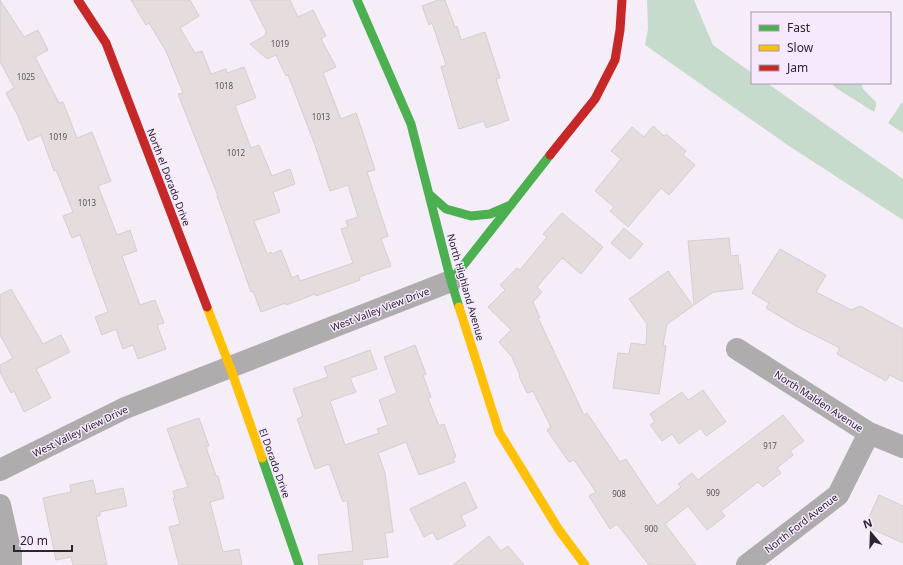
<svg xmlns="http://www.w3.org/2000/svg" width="903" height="565" viewBox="0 0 903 565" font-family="'Noto Sans',sans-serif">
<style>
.green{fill:#c7dbcd}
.building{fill:#e5dcdd;stroke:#d6cecf}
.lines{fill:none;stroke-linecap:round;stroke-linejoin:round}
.street{stroke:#afacad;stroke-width:22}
.fast{stroke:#4caf50;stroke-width:9}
.slow{stroke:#ffc107;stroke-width:9}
.jam{stroke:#c62828;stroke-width:9}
.labels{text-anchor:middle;stroke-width:3;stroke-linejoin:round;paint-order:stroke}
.number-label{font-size:8px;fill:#5a545c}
.street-label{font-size:10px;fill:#2b252f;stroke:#f6e8fd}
</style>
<rect width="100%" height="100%" fill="#f5edf8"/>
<path class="green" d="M 647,0 L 694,0 L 713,45 L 752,73 L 752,83 L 767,83 L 903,179 L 903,220 L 789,146 L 645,45 L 648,29 Z
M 832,83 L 861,83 L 863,89 L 876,102 L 876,106 L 874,112 L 836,88 L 832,84 Z
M 902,102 L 903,103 L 903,133 L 888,123 Z"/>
<path class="building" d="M 0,0 L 24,37 L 38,30 L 48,50 L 35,57 L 59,103 L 63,102 L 77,138 L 92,132 L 111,181 L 98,186 L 117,235 L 130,230 L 137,251 L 122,256 L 140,305 L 155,300 L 164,323 L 157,325 L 166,349 L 138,359 L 133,345 L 123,349 L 116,329 L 102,335 L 95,317 L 108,312 L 80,235 L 72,238 L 63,216 L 73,212 L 56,170 L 54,171 L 41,135 L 28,141 L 18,116 L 6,93 L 14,88 L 0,61 Z
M 131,0 L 190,0 L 199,16 L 180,28 L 195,53 L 202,51 L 211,74 L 226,69 L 227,73 L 244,67 L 256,98 L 235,106 L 251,148 L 259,145 L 272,176 L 290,169 L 295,184 L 273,192 L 280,212 L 254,221 L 267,254 L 271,252 L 272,254 L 281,250 L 292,278 L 298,275 L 300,281 L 353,263 L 341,229 L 348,227 L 346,221 L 358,217 L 348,185 L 330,191 L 315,145 L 288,75 L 286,76 L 276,55 L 267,59 L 250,44 L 266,35 L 265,33 L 267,33 L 250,0 L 290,0 L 298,17 L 313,10 L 326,36 L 321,39 L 336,67 L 323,73 L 341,119 L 356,113 L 362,130 L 375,170 L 367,172 L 388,236 L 381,239 L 391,266 L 359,277 L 360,280 L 316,296 L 315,294 L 286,305 L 286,303 L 261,312 L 253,291 L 251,292 L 217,196 L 218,196 L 178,94 L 183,93 L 166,51 L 149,23 L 146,25 Z
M 438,0 L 445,0 L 455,27 L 457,26 L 461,40 L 485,32 L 500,78 L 496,79 L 509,120 L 486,128 L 484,121 L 459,129 L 441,67 L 446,65 L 432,23 L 429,25 L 422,6 Z
M 653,126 L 664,136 L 666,134 L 686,151 L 683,155 L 695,165 L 669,195 L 661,188 L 628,227 L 610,211 L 614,207 L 595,191 L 621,159 L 611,151 L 632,127 L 644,137 Z
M 562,213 L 603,247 L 581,274 L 562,258 L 537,287 L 542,292 L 533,302 L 540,318 L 538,318 L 584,415 L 587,413 L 620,462 L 626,459 L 657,506 L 681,487 L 678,484 L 692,473 L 698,480 L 783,415 L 804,441 L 790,451 L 793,455 L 777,468 L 781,473 L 763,487 L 758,482 L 721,511 L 725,516 L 707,530 L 688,506 L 665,524 L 696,565 L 649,565 L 617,524 L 610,529 L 589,496 L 596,492 L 574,460 L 569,462 L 547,430 L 551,427 L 533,391 L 527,393 L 519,376 L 520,375 L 512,357 L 499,342 L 511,330 L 488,307 L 505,290 L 500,285 L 517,268 L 520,270 L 547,237 L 543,234 Z
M 624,228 L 643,244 L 630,259 L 611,243 Z
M 729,238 L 731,256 L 738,255 L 739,265 L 740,264 L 743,289 L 713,292 L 694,305 L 688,241 Z
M 780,249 L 826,275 L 816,292 L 851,310 L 860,306 L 903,329 L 903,382 L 890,375 L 886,381 L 837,354 L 840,348 L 796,326 L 766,308 L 769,303 L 752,293 Z
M 668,271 L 693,306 L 667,324 L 663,345 L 666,346 L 659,394 L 613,388 L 618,353 L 629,354 L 631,343 L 646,345 L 647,324 L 629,299 Z
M 11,289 L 43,344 L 61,335 L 70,352 L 36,369 L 51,398 L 24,412 L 14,391 L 11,393 L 0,372 L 0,365 L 13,358 L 0,335 L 0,295 Z
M 415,345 L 426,374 L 423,375 L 431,397 L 428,398 L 439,426 L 444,424 L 456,457 L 453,458 L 455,462 L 419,475 L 406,442 L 378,453 L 385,473 L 393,532 L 385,533 L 388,557 L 362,560 L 363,565 L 319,565 L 318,555 L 353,551 L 347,500 L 343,502 L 329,464 L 315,469 L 297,419 L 303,416 L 293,389 L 328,377 L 324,367 L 370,350 L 377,369 L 350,378 L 356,392 L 330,401 L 345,445 L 379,433 L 377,429 L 388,425 L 379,400 L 397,393 L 384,357 Z
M 703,390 L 726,422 L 706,436 L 701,428 L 679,444 L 672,434 L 662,441 L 650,425 L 655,422 L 650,414 L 682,392 L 688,400 Z
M 199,418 L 209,446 L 206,447 L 216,476 L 218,476 L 224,498 L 210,502 L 223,552 L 239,549 L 242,565 L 179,565 L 169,527 L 180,524 L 173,498 L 175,498 L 173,491 L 188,487 L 167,429 Z
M 93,480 L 96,494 L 123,488 L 127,506 L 100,512 L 100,516 L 96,516 L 107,565 L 73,565 L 71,557 L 56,560 L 43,498 L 71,492 L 70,485 Z
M 465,482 L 477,508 L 461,516 L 466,526 L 437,540 L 433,532 L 424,537 L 410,509 Z
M 879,495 L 903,506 L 903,543 L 865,526 Z
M 489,536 L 501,551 L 508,546 L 524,565 L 453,565 Z"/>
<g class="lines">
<path class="street" d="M 737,349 L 869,433 L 903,447
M 0,470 L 125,408 L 451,281
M 0,505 L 11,554 L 11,565
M 747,565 L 838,495 L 869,433"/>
<path class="fast" d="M 357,0 L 411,124 L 451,281 L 459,307
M 429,194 L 446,209 L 471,216 L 490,214 L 511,205
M 451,281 L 550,155
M 262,458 L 299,565"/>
<path class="slow" d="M 207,307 L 230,367 L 262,458
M 459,307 L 499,432 L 559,530 L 585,565"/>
<path class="jam" d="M 78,0 L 106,43 L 207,307
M 550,155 L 595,99 L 615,60 L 620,30 L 622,0"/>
</g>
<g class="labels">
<g class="number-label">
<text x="280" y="47">1019</text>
<text x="26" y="80">1025</text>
<text x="224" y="89">1018</text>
<text x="321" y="120">1013</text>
<text x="58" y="140">1019</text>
<text x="236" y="156">1012</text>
<text x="87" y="206">1013</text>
<text x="770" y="449">917</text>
<text x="713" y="496">909</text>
<text x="619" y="497">908</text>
<text x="651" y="532">900</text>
</g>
<g class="street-label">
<text transform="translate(169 177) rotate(69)" y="4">North el Dorado Drive</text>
<text transform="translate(466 287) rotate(74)" y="4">North Highland Avenue</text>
<text transform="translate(380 309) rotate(-21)" y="4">West Valley View Drive</text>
<text transform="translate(819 401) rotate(33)" y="4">North Malden Avenue</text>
<text transform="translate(80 431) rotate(-26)" y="4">West Valley View Drive</text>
<text transform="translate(275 463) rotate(70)" y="4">El Dorado Drive</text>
<text transform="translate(801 523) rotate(-38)" y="4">North Ford Avenue</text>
</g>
</g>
<rect x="751" y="12" width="140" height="72" fill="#f6e8fd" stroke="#a59aab"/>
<rect x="759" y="25" width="20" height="6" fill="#4caf50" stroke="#a59aab"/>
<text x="787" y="32" font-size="12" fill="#2b252f">Fast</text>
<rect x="759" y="45" width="20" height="6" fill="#ffc107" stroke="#a59aab"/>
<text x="787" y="52" font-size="12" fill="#2b252f">Slow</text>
<rect x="759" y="65" width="20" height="6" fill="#c62828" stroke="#a59aab"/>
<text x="787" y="72" font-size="12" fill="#2b252f">Jam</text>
<g transform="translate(871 533) rotate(341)" stroke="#f6e8fd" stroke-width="3" paint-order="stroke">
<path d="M0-3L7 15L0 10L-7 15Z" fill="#2b252f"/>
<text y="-6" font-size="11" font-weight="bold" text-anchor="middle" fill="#2b252f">N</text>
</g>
<path d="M14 545v6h58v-6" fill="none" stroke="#2b252f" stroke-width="2"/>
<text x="20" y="545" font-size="12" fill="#2b252f" stroke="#f6e8fd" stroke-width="3" paint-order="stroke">20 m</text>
</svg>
